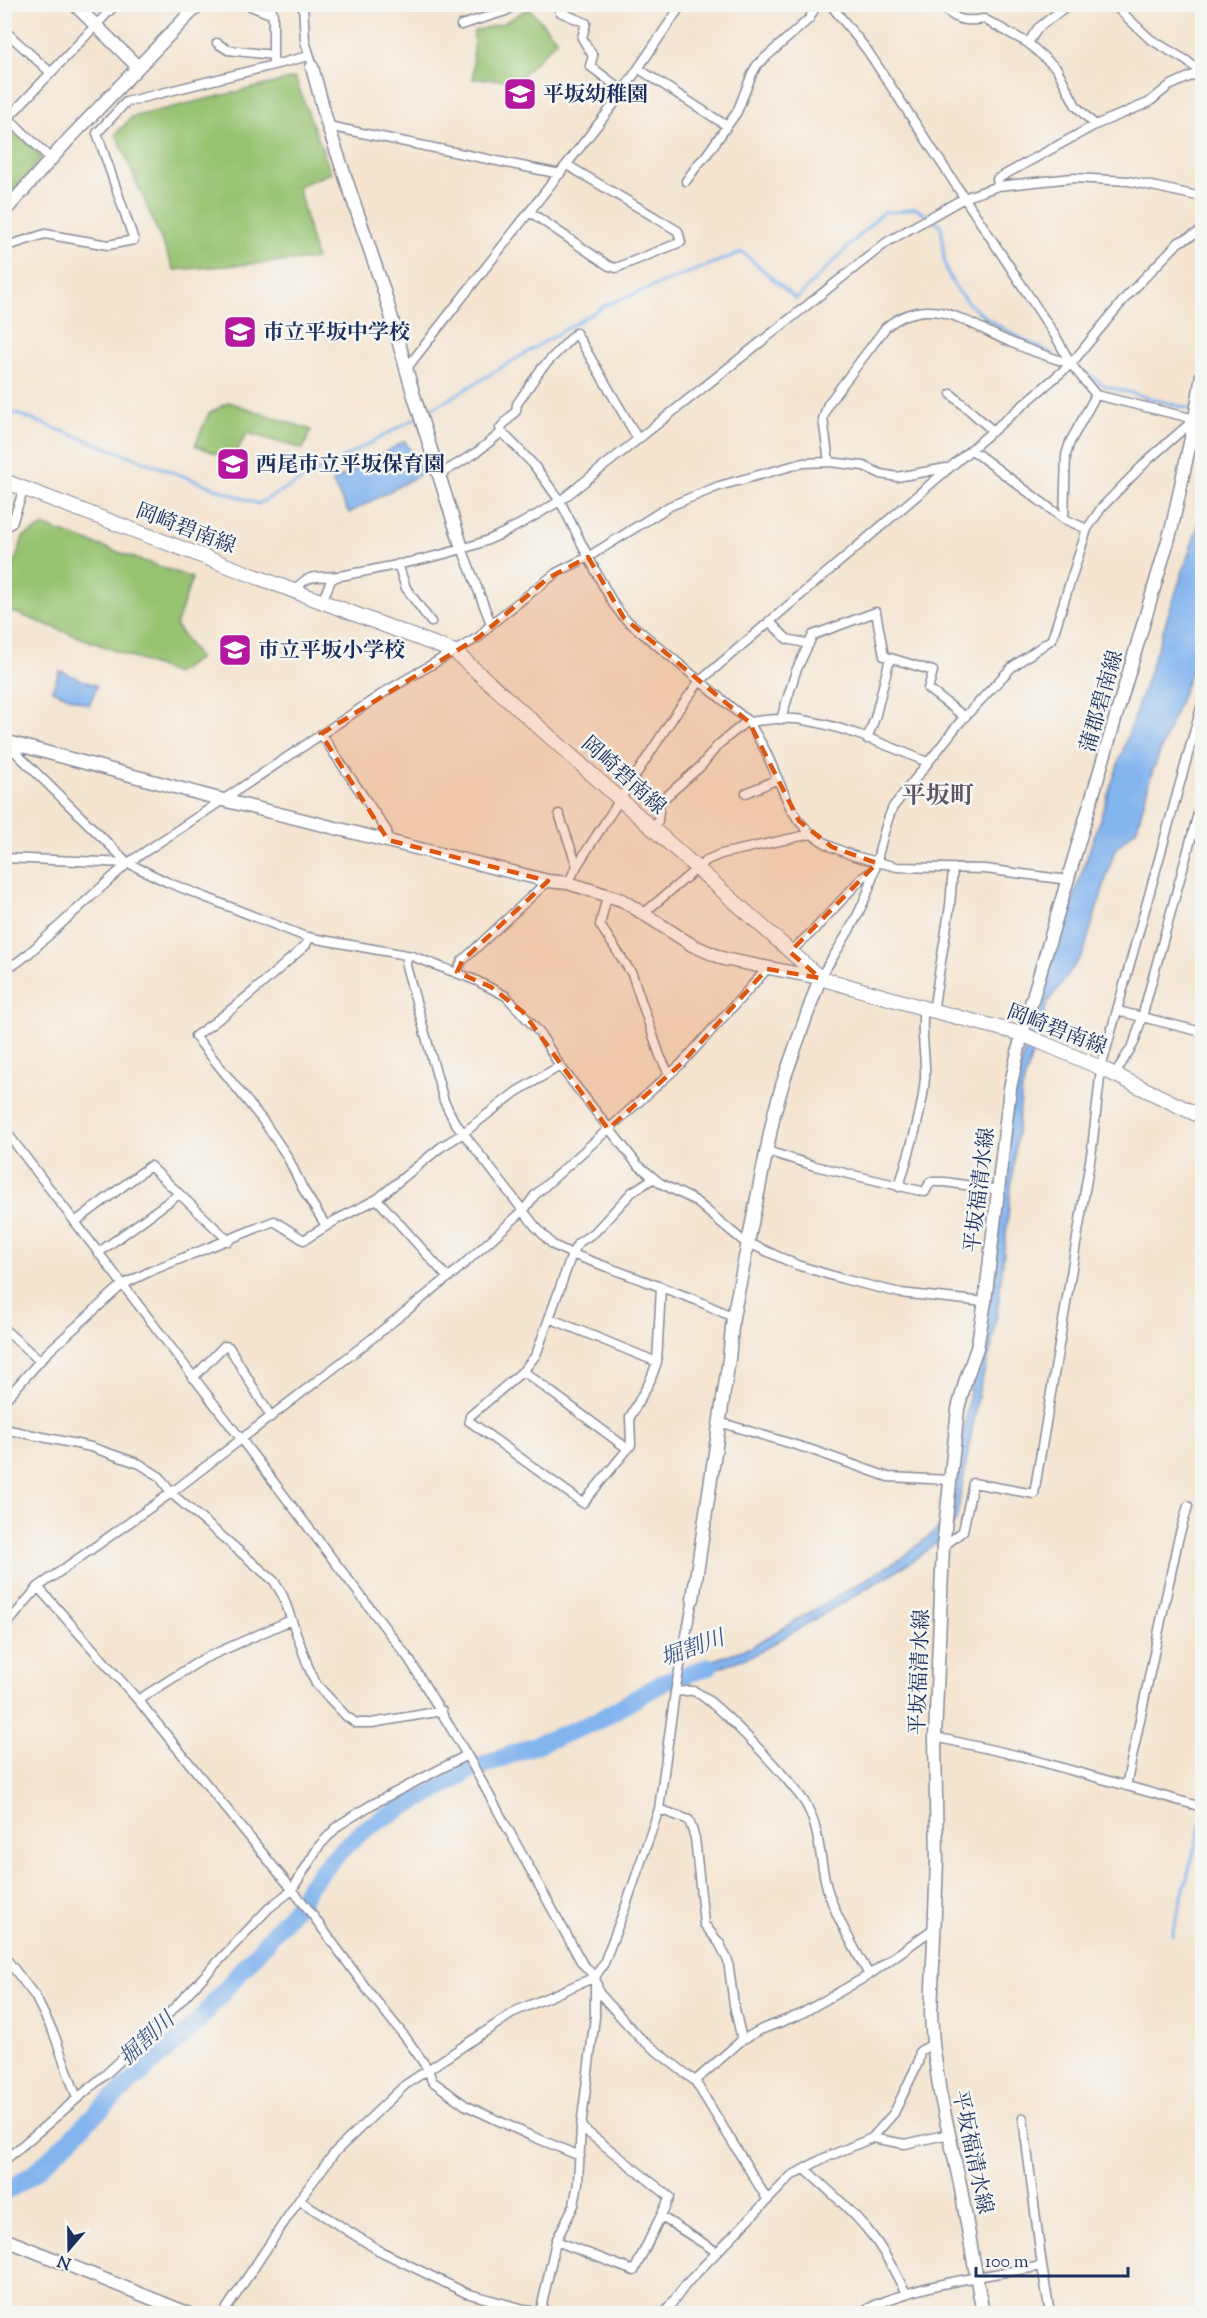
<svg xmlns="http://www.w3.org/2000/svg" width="1207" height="2318" viewBox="0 0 1207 2318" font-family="'Sorts Mill Goudy','Noto Serif JP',serif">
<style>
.green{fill:#97c371;stroke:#597968;stroke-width:1.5}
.water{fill:#82b4ee;stroke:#4e72a6;stroke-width:1.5}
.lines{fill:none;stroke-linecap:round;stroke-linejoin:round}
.stream{stroke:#82b4ee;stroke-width:3}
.river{stroke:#82b4ee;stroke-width:18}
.street-casing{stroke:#888a97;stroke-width:11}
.secondary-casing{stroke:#888a97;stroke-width:15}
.primary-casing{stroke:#888a97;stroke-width:16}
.street{stroke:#fff;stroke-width:8}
.secondary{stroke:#fff;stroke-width:12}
.primary{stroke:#fff;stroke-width:14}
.marked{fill:#de5710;fill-opacity:0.2;stroke:#de5710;stroke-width:4.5;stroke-dasharray:12 8;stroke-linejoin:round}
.labels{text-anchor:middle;stroke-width:5;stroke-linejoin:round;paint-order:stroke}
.poi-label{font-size:21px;font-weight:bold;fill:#1b2f5e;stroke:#f6f6f2;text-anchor:start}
.street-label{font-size:21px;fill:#1b2f5e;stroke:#f6f6f2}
.water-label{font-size:22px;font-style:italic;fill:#3a5789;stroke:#f6f6f2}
.quarter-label{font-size:24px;font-weight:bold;fill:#5e5666;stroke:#f6f6f2}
</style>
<rect width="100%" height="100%" fill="#f6f6f2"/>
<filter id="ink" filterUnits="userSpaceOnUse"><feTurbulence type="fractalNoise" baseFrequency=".0167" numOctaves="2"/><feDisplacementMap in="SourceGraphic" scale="12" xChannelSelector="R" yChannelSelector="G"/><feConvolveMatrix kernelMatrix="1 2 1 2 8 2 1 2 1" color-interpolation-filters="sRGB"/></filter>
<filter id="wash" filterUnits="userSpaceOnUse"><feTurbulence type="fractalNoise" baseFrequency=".008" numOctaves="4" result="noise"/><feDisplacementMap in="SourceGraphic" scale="24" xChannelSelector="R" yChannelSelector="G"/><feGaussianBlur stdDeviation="1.35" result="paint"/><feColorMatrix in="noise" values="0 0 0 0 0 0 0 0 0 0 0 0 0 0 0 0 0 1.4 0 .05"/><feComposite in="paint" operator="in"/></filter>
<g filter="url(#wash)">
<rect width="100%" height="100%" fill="#f4e4d0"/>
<path class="green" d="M 529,8 L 557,40 L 517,80 L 473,79 L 474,31 L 504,23 Z
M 295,78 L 331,173 L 298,186 L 316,259 L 174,270 L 116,134 L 132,117 Z
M 5,121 L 40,155 L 40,159 L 5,201 Z
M 229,402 L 311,430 L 303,449 L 247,433 L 232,460 L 195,445 L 209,413 Z
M 44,526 L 192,578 L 176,626 L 199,658 L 176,674 L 5,609 L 5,593 L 23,537 Z"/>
<path class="water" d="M 405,441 L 423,473 L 349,513 L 332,482 Z
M 1202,514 L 1202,643 L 1151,775 L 1137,828 L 1115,849 L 1083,954 L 1047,1003 L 1022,1089 L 998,1306 L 991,1348 L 979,1390 L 956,1521 L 937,1543 L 906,1565 L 756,1654 L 687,1679 L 687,1669 L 751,1647 L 902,1558 L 951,1518 L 1015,1087 L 1036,1010 Z
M 60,671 L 97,686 L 89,705 L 52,690 Z"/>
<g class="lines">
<path class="stream" d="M 4,357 L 9,411 L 258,504 L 418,417
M 1080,369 L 1105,386 L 1194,410
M 424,414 L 606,305 L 742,252 L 796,299 L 883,212 L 897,212 L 915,208 L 941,225 C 943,239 942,255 946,268 C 961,313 1014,335 1053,354
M 1172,1935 L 1202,1820"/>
<path class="river" d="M 4,2193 L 33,2174 L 102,2108 L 194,2026 L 301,1901 C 306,1887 315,1878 325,1867 C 340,1851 357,1833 377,1822 C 406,1804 438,1792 466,1772 L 595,1722 L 666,1681 L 709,1667"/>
</g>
</g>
<g filter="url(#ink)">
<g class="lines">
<defs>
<path id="street" d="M 245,4 L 273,15
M 271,4 L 273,17 L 273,65
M 303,4 L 305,41 L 311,60
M 563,4 L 560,12 L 586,23 L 582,38 L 593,56 L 590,66 L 623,91
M 830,4 L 867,50 L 1056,337 L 1071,364 L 1096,395 L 1195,419
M 939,4 C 955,19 961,23 984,19 L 1028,43 L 1057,69 L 1076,106 L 1095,125
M 461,25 L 506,11 L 516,4
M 4,30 L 50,72
M 217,43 L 228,50 L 273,55
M 1028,43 L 1038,28 L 1069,4
M 639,69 L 727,126
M 5,115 L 51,159
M 8,118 L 116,4
M 328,126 L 560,174
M 686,181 L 699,163 L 705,157 L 737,112 L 752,74 L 757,65 L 809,19 L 817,4
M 998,186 L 997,179 L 1095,125 L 1148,103 L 1169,86 L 1200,72 L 1187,61 L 1150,39 L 1113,4
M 530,212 L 609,266 L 616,268 L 681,242 L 678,231 L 567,165
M 4,247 L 45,234 L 108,245 L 134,240 L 97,133 L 126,102 L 309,56
M 406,369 L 614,104 L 682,4
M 951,394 L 993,431
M 638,439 L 576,333 L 541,369 L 517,404 L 516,411 L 500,428 L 502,432 L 533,464 L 560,501 L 597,574 L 614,605 L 624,618 L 749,722 L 765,750 L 790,807 L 799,821 L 811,834 L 832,847 L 854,856 L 897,867 L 985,869 L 1068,880
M 972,450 L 1064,519 L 1087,529
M 829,462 L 823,419 L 828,404 L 886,327 C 931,291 967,324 1010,342 C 1030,351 1050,357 1071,364
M 439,475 L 477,452 L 502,432
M 1064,519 L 1066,455 L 1070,442 L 1096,395
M 4,528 L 12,523 L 24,489
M 462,548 L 491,624
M 398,564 L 406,588 L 431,622
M 296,592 C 304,572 321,578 339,576 C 347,575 354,573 362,572 C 402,564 444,556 483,542 C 510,532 535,515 560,501 L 887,242 L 964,198 L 998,186 L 1073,178 L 1129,181 L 1202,197
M 322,602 L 331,580 L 338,576
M 769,621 L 787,639 L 809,644
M 781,719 L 796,671 L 813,635 L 876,612 L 884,656 L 933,671 L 928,689 L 965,717
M 749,722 C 764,720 780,718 795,719 C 836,723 889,746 927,762
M 321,734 L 387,831 L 388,840
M 867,739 L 875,718 L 890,658
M 5,742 L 128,863 L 167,882 L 306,937 L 412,956 L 475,980 L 506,996 L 539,1032 L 560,1066 L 637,1164 L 660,1183 L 694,1200 L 742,1240 L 797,1265 L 843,1279 L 900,1293 L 985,1302
M 746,793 L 778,779
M 559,814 L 577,866
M 652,827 L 658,821 L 660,802 L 701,766 L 718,745 L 747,721
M 4,858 L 128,863
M 568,883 L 578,864 L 676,713 L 700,681 L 1071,364 L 1126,297 L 1179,242 L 1202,231
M 607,896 L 600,925 L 632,974 L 660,1056 L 669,1074
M 644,913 L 707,860 L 721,854 L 811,834
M 309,937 L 306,945 C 270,977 235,1009 195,1036 L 264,1122 L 287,1156 L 303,1189 L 326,1226
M 790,952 L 814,930 L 862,878 L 875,869
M 407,956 L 406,966 L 444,1101 L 454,1121 L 535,1226 L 553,1245 L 572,1254 L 696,1300 L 733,1317
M 4,962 L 15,964 L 27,955 L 128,863 L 388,690 L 479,637 L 491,624 L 556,573 L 588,557 L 670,506 L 719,486 L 803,463 L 829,462 L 864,466 L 881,474 L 897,477 L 946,468
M 457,972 L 462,961 L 548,881
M 820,978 C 835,953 853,928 864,901 C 878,871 879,837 893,807 L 960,722 L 1012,667 L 1052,639 L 1087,529 L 1102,507 L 1149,459 L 1195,419
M 933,1011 L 950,906 L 953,868
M 1118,1011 L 1202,1032
M 1115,1074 L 1134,1043 L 1142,1017 L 1202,799
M 4,1129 L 409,1659 L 467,1755 L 582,1963 L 595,1977 L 599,1993 L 640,2038 L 695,2081 L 767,2199
M 767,1151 L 815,1166 L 925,1192 L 930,1182 L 945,1182 L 999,1190
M 654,1178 L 632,1192 L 595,1232 L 578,1243 L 572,1254 L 536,1355 L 523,1371 L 470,1416 L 469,1421 L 583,1503 L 631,1445 L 630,1417 L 650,1381 L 657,1362 L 661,1288
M 899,1187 C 909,1151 922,1115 925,1078 C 926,1054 920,1032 924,1008
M 377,1199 L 448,1278
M 75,1222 L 150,1166 L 229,1241
M 98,1253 L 179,1194
M 549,1318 L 657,1362
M 4,1329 L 40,1361
M 523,1371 L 628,1449
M 193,1378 L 224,1346 L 229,1347 L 271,1417
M 4,1401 L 47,1353 L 122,1285 L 153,1270 L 274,1221 L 304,1240 L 336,1220 L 377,1199 L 441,1147 L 462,1134 L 516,1092 L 560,1066
M 719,1422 L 812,1450 L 888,1477 L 950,1480
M 4,1429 L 91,1447 L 140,1464 L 160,1477 L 171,1493 L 274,1581 L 283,1596 L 308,1666 L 316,1684 L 346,1716 L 356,1723 L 372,1723 L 442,1711
M 943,1547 L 963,1531 L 973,1483 L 1034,1494 L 1092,1149 L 1101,1068 L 1202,704
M 38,1587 L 138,1700 L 308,1909 L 369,1992 L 406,2038 L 428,2069 L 432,2081 L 465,2105 L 529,2135 L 580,2156
M 4,1628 L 38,1587 L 171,1493 L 360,1348 L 455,1272 L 524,1210 L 535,1195 L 682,1063 L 767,969
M 675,1692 C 680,1692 688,1690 693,1691 C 711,1695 799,1788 808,1808 C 820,1832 820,1862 827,1888 C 836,1918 854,1947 869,1975
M 138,1700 L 203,1659 L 291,1620
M 935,1737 L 1020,1756 L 1202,1807
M 1126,1786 L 1178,1540 L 1188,1506
M 659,1809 L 689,1820 L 695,1838 L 704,1924 L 720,1944 L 728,1961 L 734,2005 L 742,2040
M 4,1956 L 35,1996 L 54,2034 L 77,2098
M 695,2081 L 742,2040 L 760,2030 L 799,2015 L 869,1975 L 933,1929
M 1023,2118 L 1042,2266 L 1050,2314
M 872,2138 L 905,2144 L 949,2134
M 4,2161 L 106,2074 L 154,2029 L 269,1908 L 292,1890 L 319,1846 L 339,1825 L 371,1805 L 467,1755
M 806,2170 C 828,2190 851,2209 870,2233 C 885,2251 895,2273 906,2293
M 299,2200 L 380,2251 L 466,2293 L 542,2314
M 662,2217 L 717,2252
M 556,2241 L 634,2271 L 670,2197 L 581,2127
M 223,2314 L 299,2200 L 335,2152 L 405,2085 L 516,2011 L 595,1977
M 540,2314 L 556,2241 L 574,2205 L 578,2183 L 581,2127 L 595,2017 L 595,1977 L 604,1963 L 625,1908 L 659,1809 L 675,1692 L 693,1599
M 664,2314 L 687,2283 L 791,2176 L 822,2159 L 872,2138 L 894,2113 L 918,2063 L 920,2051 L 933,2044
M 857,2314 C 913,2284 980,2277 1042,2266"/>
<path id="secondary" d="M 74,4 L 138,67
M 312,67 L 328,126 L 384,291 L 414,396 L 462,548
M 1200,72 L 1202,73
M 4,212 L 69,139 L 199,4
M 4,741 L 223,800 L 548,881 L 568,883 L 622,900 L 692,945 L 724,959 L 820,978 L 784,1079 L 774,1114 L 733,1317 L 729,1359 L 693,1599
M 4,2239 L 190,2314
M 983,2314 L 960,2184 L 940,2093 L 933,2044 L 931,2014 L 937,1861 L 935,1737 L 943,1547 L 958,1409 L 966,1379 L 977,1348 L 985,1302 L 1010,1088 L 1022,1034 L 1172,527 L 1195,419 L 1202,375"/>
<path id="primary" d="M 4,481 L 455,652 L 820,978 L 927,1009 L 1022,1034 L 1101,1068 L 1202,1117"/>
</defs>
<use href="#street" class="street-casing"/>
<use href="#secondary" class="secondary-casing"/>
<use href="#primary" class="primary-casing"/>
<use href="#street" class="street"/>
<use href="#secondary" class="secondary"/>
<use href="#primary" class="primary"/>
</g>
</g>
<path class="marked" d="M 588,557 L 624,618 L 749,722 L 799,821 L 832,847 L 877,863 L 790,952 L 820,978 L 767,969 L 682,1063 L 608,1129 L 523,1012 L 491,987 L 457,972 L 462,961 L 548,881 L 388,840 L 321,734 L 479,637 L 548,578 Z"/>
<defs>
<symbol id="school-square" viewBox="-11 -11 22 22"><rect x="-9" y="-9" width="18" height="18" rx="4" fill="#b5179e" stroke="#f6f6f2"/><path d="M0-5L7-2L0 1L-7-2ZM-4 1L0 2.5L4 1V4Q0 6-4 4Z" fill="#fff"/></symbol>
</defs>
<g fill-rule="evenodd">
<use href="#school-square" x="501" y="75" width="38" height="38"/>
<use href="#school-square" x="221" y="313" width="38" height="38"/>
<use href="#school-square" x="214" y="445" width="38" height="38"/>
<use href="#school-square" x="216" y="631" width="38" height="38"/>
</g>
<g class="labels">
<g class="poi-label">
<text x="543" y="101">平坂幼稚園</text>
<text x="263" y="339">市立平坂中学校</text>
<text x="256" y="471">西尾市立平坂保育園</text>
<text x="258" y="657">市立平坂小学校</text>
</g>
<g class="street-label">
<text transform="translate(186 528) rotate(21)" y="7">岡崎碧南線</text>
<text transform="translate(1101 701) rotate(-74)" y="7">蒲郡碧南線</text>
<text transform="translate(624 775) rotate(42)" y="7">岡崎碧南線</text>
<text transform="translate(1057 1029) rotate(21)" y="7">岡崎碧南線</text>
<text transform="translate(979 1190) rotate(-83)" y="7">平坂福清水線</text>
<text transform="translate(919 1672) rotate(-88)" y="7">平坂福清水線</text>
<text transform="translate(973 2152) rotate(78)" y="7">平坂福清水線</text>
</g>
<g class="water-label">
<text transform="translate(692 1647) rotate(-20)" y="8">堀割川</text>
<text transform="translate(146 2038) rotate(-43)" y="8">掘割川</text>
</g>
<g class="quarter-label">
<text x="938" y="803">平坂町</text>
</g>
</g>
<rect width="1207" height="2318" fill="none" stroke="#f6f6f2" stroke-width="24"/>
<g transform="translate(69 2249) rotate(200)" stroke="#f6f6f2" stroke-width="4.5" paint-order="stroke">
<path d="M0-4.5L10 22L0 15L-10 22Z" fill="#1b2f5e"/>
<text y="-9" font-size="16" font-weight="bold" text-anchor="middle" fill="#1b2f5e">N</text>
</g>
<path d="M976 2267v9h152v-9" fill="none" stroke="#1b2f5e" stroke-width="3"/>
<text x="985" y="2267" font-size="18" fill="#1b2f5e" stroke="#f6f6f2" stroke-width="4.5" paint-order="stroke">100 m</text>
</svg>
